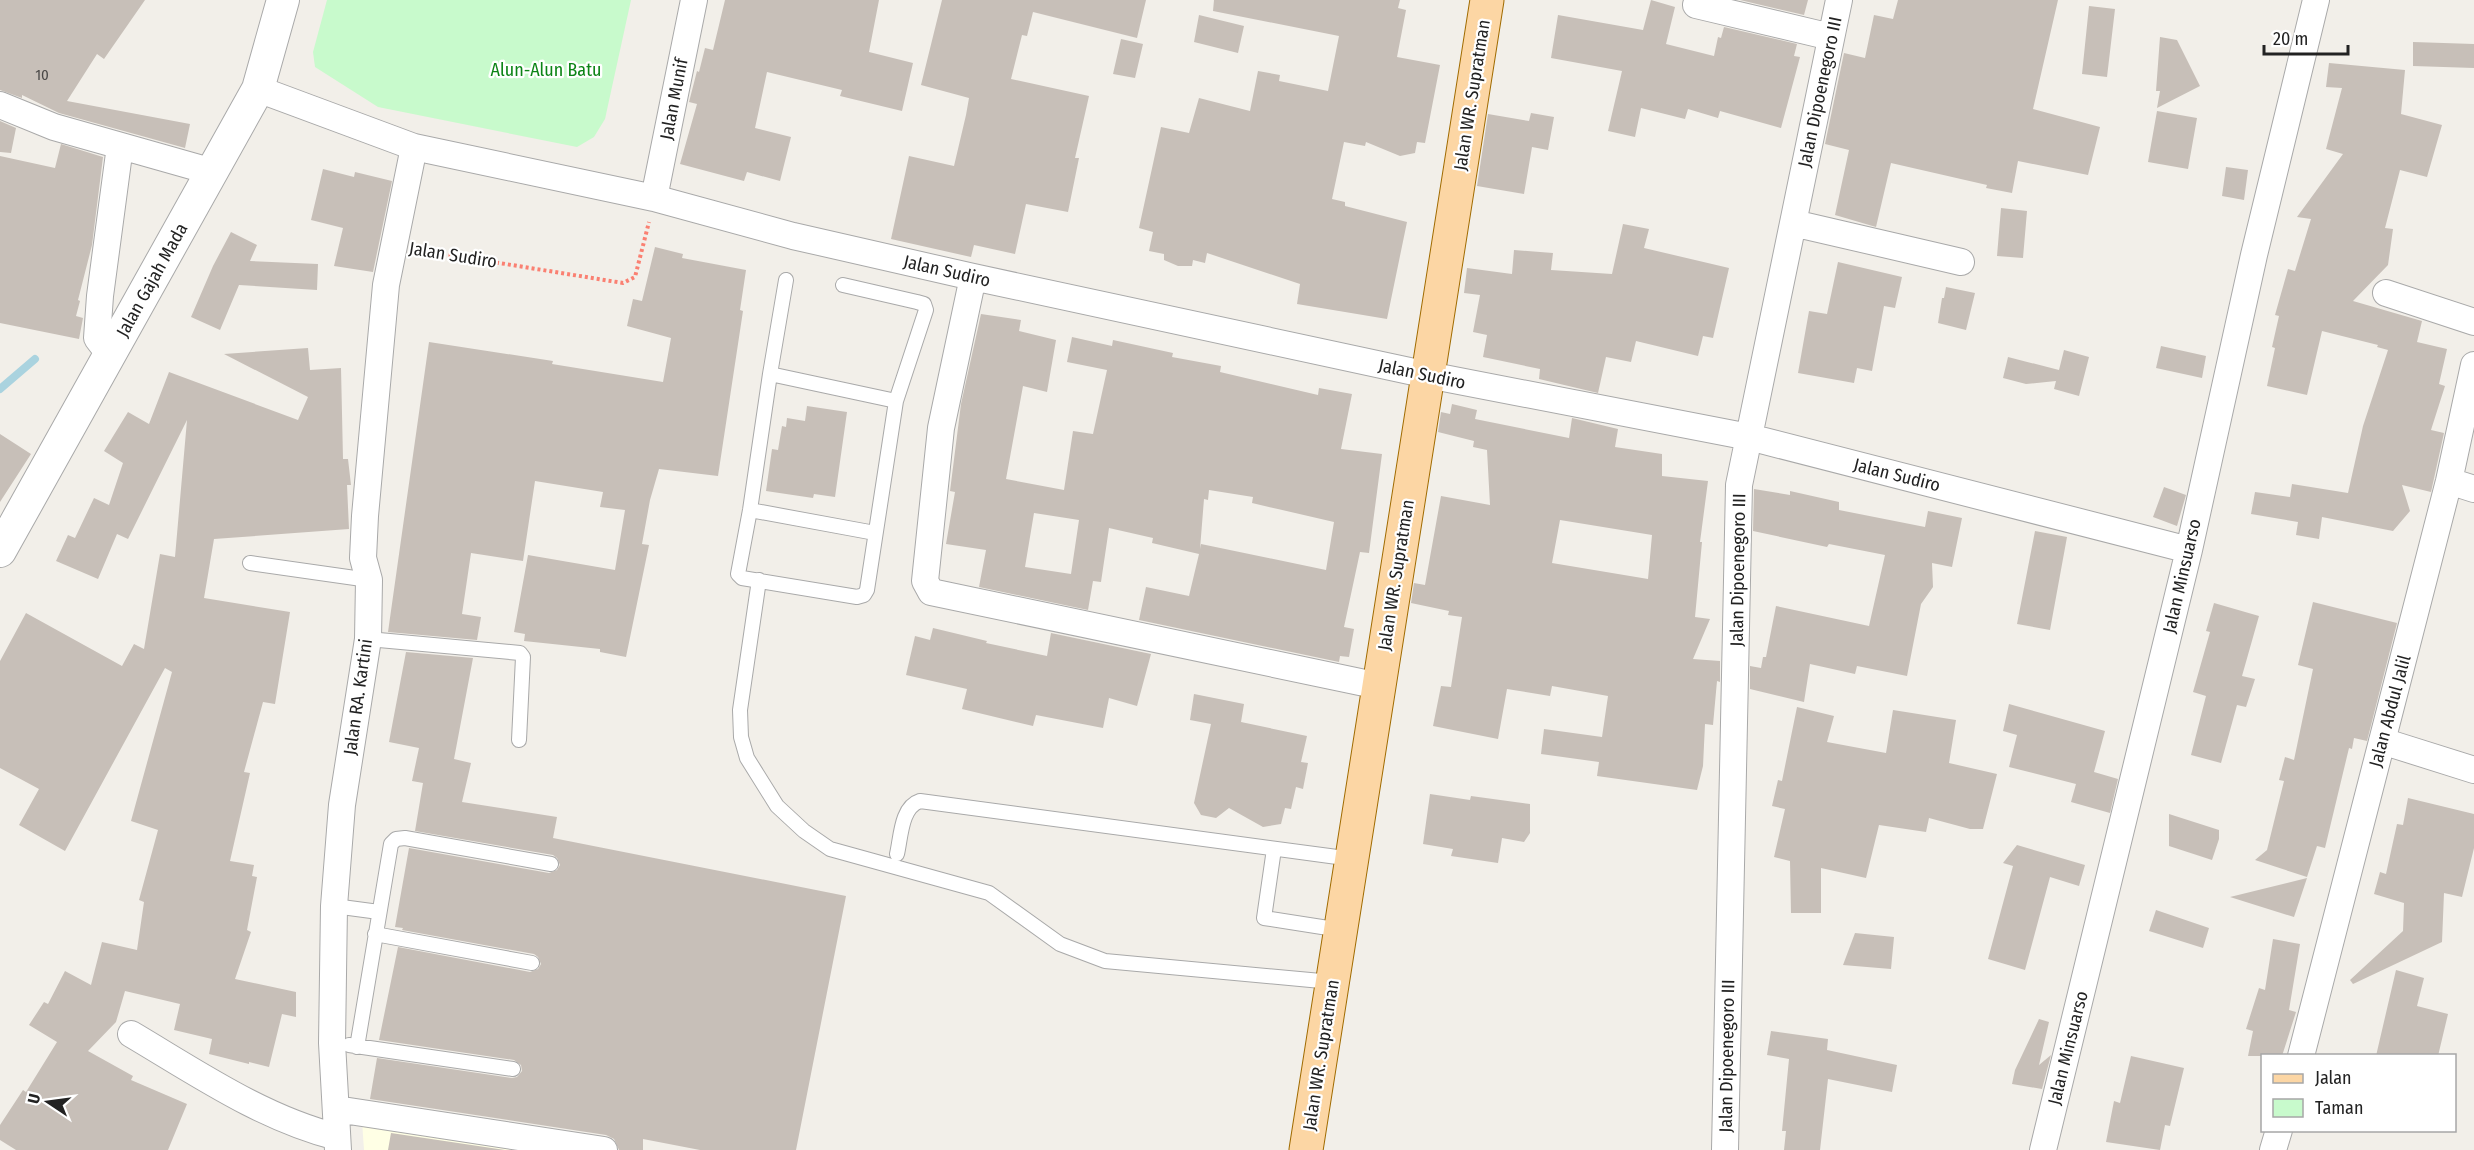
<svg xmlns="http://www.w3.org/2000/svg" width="2474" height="1150" viewBox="0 0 2474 1150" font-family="'Fira Sans Condensed',sans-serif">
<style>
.education{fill:#ffffe5}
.park{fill:#c8facc}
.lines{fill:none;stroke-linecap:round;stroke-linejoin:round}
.stream{stroke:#aad3df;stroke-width:8}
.building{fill:#c7bfb8;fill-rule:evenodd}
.service-casing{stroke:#a9a9a9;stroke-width:16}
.minor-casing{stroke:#a9a9a9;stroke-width:28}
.tertiary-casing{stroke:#a9a9a9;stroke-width:34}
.primary-casing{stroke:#a06b00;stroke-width:35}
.path{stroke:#fa8072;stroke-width:4;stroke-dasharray:3 3;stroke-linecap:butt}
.service{stroke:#fff;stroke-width:14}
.minor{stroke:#fff;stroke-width:26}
.tertiary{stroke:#fff;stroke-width:32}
.primary{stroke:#fcd6a4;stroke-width:33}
.labels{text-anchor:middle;stroke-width:4.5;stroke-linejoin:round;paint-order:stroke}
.number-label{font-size:15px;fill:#4b4948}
.park-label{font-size:18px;fill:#0c8416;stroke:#fff}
.street-label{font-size:18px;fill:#222;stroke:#fff}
</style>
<rect width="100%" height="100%" fill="#f2efe9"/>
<path class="education" d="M 362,1121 L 568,1150 L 364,1150 Z"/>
<path class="park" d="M 327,0 L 631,0 L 605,119 L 594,137 L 577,147 L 378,107 L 315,67 L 313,52 Z"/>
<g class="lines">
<path class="stream" d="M 0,389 L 35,359"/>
</g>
<path class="building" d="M 0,0 L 145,0 L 104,59 L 97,54 L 67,101 L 190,124 L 185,148 L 59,113 L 22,95 L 22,98 L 0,90 Z
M 725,0 L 879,0 L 869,52 L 913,63 L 902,111 L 840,96 L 842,90 L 767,72 L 755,128 L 791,137 L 780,181 L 747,172 L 744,181 L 680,164 L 697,104 L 689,102 L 697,71 L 699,72 L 705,48 L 713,50 Z
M 942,0 L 1146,0 L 1137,38 L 1033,12 L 1027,36 L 1022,35 L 1011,79 L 1089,96 L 1075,158 L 1079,158 L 1068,212 L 1026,204 L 1015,254 L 974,245 L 971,257 L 891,239 L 909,156 L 954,166 L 966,115 L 969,98 L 921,85 Z
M 1214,0 L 1400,0 L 1398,8 L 1406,10 L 1397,57 L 1440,65 L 1425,143 L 1417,142 L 1415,153 L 1400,156 L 1366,142 L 1365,146 L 1344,142 L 1332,199 L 1345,202 L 1345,206 L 1407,222 L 1387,319 L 1297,304 L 1300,284 L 1207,253 L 1205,263 L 1193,260 L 1192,266 L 1178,266 L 1164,260 L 1164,254 L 1149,251 L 1153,232 L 1139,228 L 1161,127 L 1189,133 L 1199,98 L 1250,111 L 1258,71 L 1280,75 L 1279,81 L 1328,91 L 1339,36 L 1213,11 Z
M 1651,0 L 1675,7 L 1666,44 L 1714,56 L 1718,37 L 1721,38 L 1724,27 L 1797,44 L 1794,56 L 1800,57 L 1781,128 L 1720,111 L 1718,118 L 1688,109 L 1685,119 L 1641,108 L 1635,137 L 1608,131 L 1622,71 L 1551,58 L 1558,15 L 1643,30 Z
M 1740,0 L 1808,0 L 1804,15 Z
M 1898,0 L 2058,0 L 2033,109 L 2100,127 L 2088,175 L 2018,161 L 2012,193 L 1986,188 L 1987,185 L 1891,163 L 1876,227 L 1835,215 L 1849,150 L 1825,144 L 1844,53 L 1865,58 L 1874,15 L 1893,19 Z
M 2089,6 L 2115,9 L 2107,77 L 2082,74 Z
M 1199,15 L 1244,26 L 1238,53 L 1194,42 Z
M 2160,37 L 2177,40 L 2200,86 L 2157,108 L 2160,91 L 2156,91 Z
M 1121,39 L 1143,44 L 1135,78 L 1113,74 Z
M 2413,42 L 2474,44 L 2474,68 L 2413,66 Z
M 2329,63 L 2405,70 L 2401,114 L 2442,125 L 2427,177 L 2400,170 L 2385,228 L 2393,229 L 2388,265 L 2353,301 L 2422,321 L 2417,342 L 2447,349 L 2439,384 L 2445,386 L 2431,430 L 2444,433 L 2431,492 L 2402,485 L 2410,511 L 2393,531 L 2322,517 L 2319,539 L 2296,535 L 2298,522 L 2251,514 L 2255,492 L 2290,497 L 2292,484 L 2348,493 L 2363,426 L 2388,350 L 2377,347 L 2378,345 L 2322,331 L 2307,395 L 2267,386 L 2275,348 L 2272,347 L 2279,316 L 2275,315 L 2288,269 L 2295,271 L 2311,219 L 2297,217 L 2343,154 L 2326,149 L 2342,88 L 2326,87 Z
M 2157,111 L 2197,118 L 2188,169 L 2148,162 Z
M 1531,113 L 1554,117 L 1548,150 L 1532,147 L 1524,194 L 1477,186 L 1488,114 L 1529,121 Z
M 0,121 L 16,128 L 11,153 L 0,152 Z
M 61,144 L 103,157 L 92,245 L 78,300 L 80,301 L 76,316 L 83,318 L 79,339 L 0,323 L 0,156 L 55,168 Z
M 2226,167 L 2248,170 L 2244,200 L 2222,196 Z
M 323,169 L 354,177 L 355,172 L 392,181 L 373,272 L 334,266 L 343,228 L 311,220 Z
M 2001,208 L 2027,211 L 2023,258 L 1997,256 Z
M 1623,224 L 1649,229 L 1644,248 L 1729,268 L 1713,338 L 1703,336 L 1698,356 L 1636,341 L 1631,362 L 1606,357 L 1598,393 L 1539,379 L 1540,369 L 1483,357 L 1487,335 L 1473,332 L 1480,295 L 1464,293 L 1467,268 L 1512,274 L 1514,250 L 1553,253 L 1551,270 L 1612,274 Z
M 231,232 L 257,245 L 250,261 L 318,264 L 317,290 L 239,285 L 220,330 L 191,317 L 213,266 Z
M 655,247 L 683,254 L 682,258 L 746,270 L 740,310 L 743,311 L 718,476 L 659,469 L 650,500 L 642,544 L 649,545 L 626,657 L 600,652 L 600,649 L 524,641 L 525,634 L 514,632 L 528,555 L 615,570 L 625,510 L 600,507 L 603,492 L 535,481 L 523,561 L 471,553 L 462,614 L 481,617 L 477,640 L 388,632 L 429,342 L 553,361 L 552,364 L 663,382 L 671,338 L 627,326 L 633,299 L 642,301 Z
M 1838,262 L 1902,277 L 1895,308 L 1884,306 L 1872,371 L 1857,368 L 1854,383 L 1798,373 L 1809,311 L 1827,314 Z
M 1946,287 L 1975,293 L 1966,330 L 1938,323 L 1942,298 L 1944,298 Z
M 981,314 L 1021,320 L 1019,331 L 1056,340 L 1047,392 L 1023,386 L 1006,479 L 1064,490 L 1073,431 L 1093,434 L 1107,370 L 1067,362 L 1072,337 L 1112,346 L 1113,340 L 1173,353 L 1172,357 L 1221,366 L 1220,372 L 1318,395 L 1319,388 L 1352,394 L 1341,449 L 1382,454 L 1369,553 L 1360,552 L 1344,627 L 1354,629 L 1349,657 L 1340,656 L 1339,662 L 1139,620 L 1146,587 L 1189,596 L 1199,554 L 1152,543 L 1153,538 L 1109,528 L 1101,582 L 1093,581 L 1088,610 L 979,587 L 986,550 L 946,544 L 955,492 L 950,491 L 961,404 ZM 1209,490 L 1253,497 L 1252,503 L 1334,522 L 1326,570 L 1201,544 L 1200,549 L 1204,499 L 1208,500 ZM 1034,513 L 1079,520 L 1071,574 L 1025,567 Z
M 2161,346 L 2206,356 L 2202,378 L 2156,368 Z
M 308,348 L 310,370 L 341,368 L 343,459 L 348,459 L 351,485 L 347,485 L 349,529 L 214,539 L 204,598 L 290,612 L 275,704 L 263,702 L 244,772 L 250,773 L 230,861 L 254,865 L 252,876 L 257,877 L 247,930 L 251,932 L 235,979 L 296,992 L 296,1017 L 282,1014 L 269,1067 L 249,1062 L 249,1064 L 209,1054 L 212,1039 L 174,1030 L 180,1004 L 125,991 L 116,1022 L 88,1051 L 133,1076 L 131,1080 L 187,1104 L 168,1150 L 16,1150 L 0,1140 L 0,1125 L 23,1090 L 26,1092 L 57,1042 L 29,1025 L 44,1002 L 48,1004 L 65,971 L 91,985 L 102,942 L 137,950 L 144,902 L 139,900 L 158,830 L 131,821 L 172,672 L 165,668 L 65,851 L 19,825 L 39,789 L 0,768 L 0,661 L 26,613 L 122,666 L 134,644 L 144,649 L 160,554 L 175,557 L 187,420 L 128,539 L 117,534 L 98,579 L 56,561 L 68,535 L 75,538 L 94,498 L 109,505 L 123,463 L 104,451 L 128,412 L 149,424 L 169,372 L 298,420 L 308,397 L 224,354 Z
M 2064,350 L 2089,357 L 2079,396 L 2054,389 L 2056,381 L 2026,384 L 2003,378 L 2008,357 L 2059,370 Z
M 1452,404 L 1477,410 L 1475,419 L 1569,438 L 1572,418 L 1618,429 L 1615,447 L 1662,454 L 1662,476 L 1708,481 L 1700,542 L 1702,542 L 1695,617 L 1710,619 L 1693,659 L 1720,661 L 1720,682 L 1717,681 L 1713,725 L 1705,724 L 1703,766 L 1697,790 L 1597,776 L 1599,762 L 1541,754 L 1544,729 L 1602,737 L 1608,696 L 1552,686 L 1550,696 L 1507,689 L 1498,739 L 1433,726 L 1441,686 L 1451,687 L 1462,617 L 1448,615 L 1449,611 L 1411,603 L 1414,583 L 1425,585 L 1441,496 L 1490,505 L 1487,450 L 1473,447 L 1474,441 L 1438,432 L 1441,412 L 1450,414 ZM 1560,520 L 1652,535 L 1648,579 L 1552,563 Z
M 807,406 L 847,412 L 835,497 L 814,494 L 813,498 L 766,491 L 772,449 L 778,450 L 782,426 L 786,427 L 787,418 L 805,421 Z
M 0,434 L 31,454 L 0,502 Z
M 2164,487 L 2186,495 L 2177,526 L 2153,517 Z
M 1754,489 L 1790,495 L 1790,491 L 1839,502 L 1839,510 L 1925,527 L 1928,511 L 1962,518 L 1952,567 L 1932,563 L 1933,587 L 1921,604 L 1907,676 L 1857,666 L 1855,674 L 1810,664 L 1804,702 L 1750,689 L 1750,666 L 1761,668 L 1763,657 L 1766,657 L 1776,606 L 1869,626 L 1885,555 L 1829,544 L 1827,547 L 1753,531 Z
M 2035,531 L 2067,537 L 2050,630 L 2017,624 Z
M 2313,602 L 2397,623 L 2367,741 L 2354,738 L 2352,749 L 2349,748 L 2325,848 L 2317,846 L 2307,877 L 2255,860 L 2267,850 L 2284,781 L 2279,780 L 2285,757 L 2294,760 L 2313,669 L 2298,665 Z
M 2214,603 L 2259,616 L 2242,676 L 2255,679 L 2246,707 L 2237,705 L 2221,763 L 2191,755 L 2206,696 L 2193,692 L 2210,632 L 2206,631 Z
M 933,628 L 987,641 L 986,643 L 1047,656 L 1051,633 L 1151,654 L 1137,706 L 1109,698 L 1103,728 L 1036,715 L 1033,726 L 962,709 L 967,689 L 906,675 L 915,636 L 930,640 Z
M 406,652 L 473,658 L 454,759 L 471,763 L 462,802 L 557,817 L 553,838 L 846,896 L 796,1150 L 700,1150 L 643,1139 L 643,1150 L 619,1150 L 614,1139 L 606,1135 L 370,1099 L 377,1058 L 512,1078 L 517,1077 L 522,1071 L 521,1065 L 514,1060 L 379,1040 L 398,947 L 530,972 L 538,969 L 541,964 L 538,957 L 534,954 L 402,930 L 403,928 L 395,927 L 409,848 L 549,873 L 557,870 L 560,865 L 557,858 L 553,855 L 415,831 L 423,783 L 412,781 L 419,748 L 389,742 Z
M 1194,694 L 1244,704 L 1241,722 L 1307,736 L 1301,762 L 1308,763 L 1303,789 L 1296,787 L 1291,809 L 1285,808 L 1281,824 L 1263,827 L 1229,808 L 1216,818 L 1201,815 L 1194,803 L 1211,724 L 1190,720 Z
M 2009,704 L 2105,731 L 2094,772 L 2118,779 L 2110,813 L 2071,802 L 2076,784 L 2009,767 L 2017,735 L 2003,731 Z
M 1797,707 L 1834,716 L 1827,742 L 1886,753 L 1893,710 L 1956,720 L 1949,763 L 1997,774 L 1983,829 L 1970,829 L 1929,818 L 1926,832 L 1879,825 L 1866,878 L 1821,868 L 1821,913 L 1791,913 L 1790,861 L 1774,857 L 1785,809 L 1772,806 L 1778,780 L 1782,781 Z
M 1430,794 L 1470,800 L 1471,796 L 1530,804 L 1530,833 L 1524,842 L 1502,838 L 1498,863 L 1451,856 L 1453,849 L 1423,844 Z
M 2408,798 L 2474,814 L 2474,848 L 2462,897 L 2444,893 L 2442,942 L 2353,984 L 2350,980 L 2403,931 L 2404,903 L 2374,894 L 2380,872 L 2386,874 L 2397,824 L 2403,825 Z
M 2169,814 L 2219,830 L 2219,839 L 2212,860 L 2169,846 Z
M 2017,845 L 2085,865 L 2079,886 L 2050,877 L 2025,970 L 1988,959 L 2013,866 L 2003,863 Z
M 2307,878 L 2294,917 L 2230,897 Z
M 2156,910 L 2209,928 L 2203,948 L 2149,931 Z
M 1855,933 L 1894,937 L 1891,969 L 1843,965 Z
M 2273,939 L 2300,944 L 2289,1010 L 2296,1012 L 2282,1056 L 2248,1056 L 2253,1031 L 2246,1029 L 2259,988 L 2265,990 Z
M 2396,970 L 2424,978 L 2417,1006 L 2448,1014 L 2438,1056 L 2376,1056 Z
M 2039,1019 L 2049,1022 L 2039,1065 L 2051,1055 L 2042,1089 L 2012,1084 L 2015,1070 Z
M 1771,1031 L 1828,1039 L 1827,1050 L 1897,1065 L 1892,1092 L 1828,1079 L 1820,1150 L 1784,1150 L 1786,1131 L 1782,1131 L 1789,1059 L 1767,1055 Z
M 2131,1056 L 2184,1068 L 2170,1126 L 2165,1125 L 2160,1150 L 2106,1142 L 2114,1101 L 2120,1103 Z
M 391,1133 L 505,1150 L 388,1150 Z"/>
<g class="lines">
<defs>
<path id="service" d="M 786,280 L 770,374 L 750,510 L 738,574 L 742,578 L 857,597 L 864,595 L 867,590 L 896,401 L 926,310 L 924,304 L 917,302 L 843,285
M 770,374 L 896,401
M 750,510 L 875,533
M 250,563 L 369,580
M 759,580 L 740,710 L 741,737 L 747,758 L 777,806 L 804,831 L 830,849 L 989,893 L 1060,944 L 1105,961 L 1332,982
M 368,639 L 520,653 L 523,657 L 519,740
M 1274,849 L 1264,918 L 1341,930
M 897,854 C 901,837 901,807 920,801 L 1352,859
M 334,906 L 379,912
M 375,934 L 532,963
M 349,1045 L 513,1069
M 357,1047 L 391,844 L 396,839 L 405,838 L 551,864"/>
<path id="minor" d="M 1696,5 L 1831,37
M 258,89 L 414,147 L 654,198 L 793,236 L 973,277 L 1428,375 L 1749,437 L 2189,550
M 0,105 L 54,127 L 213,172
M 654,198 L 694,0
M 1793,223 L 1961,262
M 973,277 L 941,428 L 925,581 L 931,592 L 1379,686
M 2386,293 L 2474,322
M 110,355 L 97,338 L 100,296 L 120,146
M 2449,481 L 2474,489
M 2382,741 L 2474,770
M 131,1034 C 197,1073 262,1118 337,1137
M 2301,1056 L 2449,481 L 2474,365
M 336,1109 L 604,1150
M 338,1150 L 332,1043 L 334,906 L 342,805 L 368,639 L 369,580 L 363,558 L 365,516 L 386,285 L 414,147
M 1725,1150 L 1739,485 L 1839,0
M 2043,1150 L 2189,550 L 2254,255 L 2316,0
M 2273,1150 L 2279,1130"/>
<path id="tertiary" d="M 0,551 L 258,89 L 283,0"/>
<path id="primary" d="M 1306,1150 L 1487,0"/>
</defs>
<use href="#service" class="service-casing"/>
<use href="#minor" class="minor-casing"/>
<use href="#tertiary" class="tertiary-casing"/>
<use href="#primary" class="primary-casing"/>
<path class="path" d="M 419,250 L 623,283 L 635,277 L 649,222"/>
<use href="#service" class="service"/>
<use href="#minor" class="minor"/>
<use href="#tertiary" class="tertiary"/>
<use href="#primary" class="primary"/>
</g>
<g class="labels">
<g class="number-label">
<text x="42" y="80">10</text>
</g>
<g class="park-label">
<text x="546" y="76">Alun-Alun Batu</text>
</g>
<g class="street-label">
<text transform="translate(1820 92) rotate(-78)" y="6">Jalan Dipoenegoro III</text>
<text transform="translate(1472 95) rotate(-81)" y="6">Jalan WR. Supratman</text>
<text transform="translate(674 99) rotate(-79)" y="6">Jalan Munif</text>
<text transform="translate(453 255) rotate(9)" y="6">Jalan Sudiro</text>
<text transform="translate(947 271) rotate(13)" y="6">Jalan Sudiro</text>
<text transform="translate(152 280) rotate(-61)" y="6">Jalan Gajah Mada</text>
<text transform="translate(1422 374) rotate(12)" y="6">Jalan Sudiro</text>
<text transform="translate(1897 475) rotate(14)" y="6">Jalan Sudiro</text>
<text transform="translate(1738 570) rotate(-89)" y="6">Jalan Dipoenegoro III</text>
<text transform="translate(1396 575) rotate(-81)" y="6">Jalan WR. Supratman</text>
<text transform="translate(2182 576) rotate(-77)" y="6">Jalan Minsuarso</text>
<text transform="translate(358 697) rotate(-82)" y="6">Jalan RA. Kartini</text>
<text transform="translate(2390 711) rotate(-75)" y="6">Jalan Abdul Jalil</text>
<text transform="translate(2068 1048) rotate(-76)" y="6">Jalan Minsuarso</text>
<text transform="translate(1321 1055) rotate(-81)" y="6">Jalan WR. Supratman</text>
<text transform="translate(1727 1056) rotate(-89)" y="6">Jalan Dipoenegoro III</text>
</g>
</g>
<rect x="2261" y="1054" width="195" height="78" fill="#ffffff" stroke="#a7a7a7" stroke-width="1.5"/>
<rect x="2273" y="1074" width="30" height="9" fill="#fcd6a4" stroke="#a7a7a7" stroke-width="1.5"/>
<text x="2315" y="1084" font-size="18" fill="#222222">Jalan</text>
<rect x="2273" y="1099" width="30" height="18" fill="#c8facc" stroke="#a7a7a7" stroke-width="1.5"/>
<text x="2315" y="1114" font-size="18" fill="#222222">Taman</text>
<g transform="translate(48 1102) rotate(283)" stroke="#ffffff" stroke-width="4.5" paint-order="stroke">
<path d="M0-4.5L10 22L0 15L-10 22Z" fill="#222222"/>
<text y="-9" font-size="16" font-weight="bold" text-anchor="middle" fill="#222222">U</text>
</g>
<path d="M2264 45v9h84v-9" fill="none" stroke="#222222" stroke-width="3"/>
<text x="2273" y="45" font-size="18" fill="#222222" stroke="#ffffff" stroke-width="4.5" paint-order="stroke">20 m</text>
</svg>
